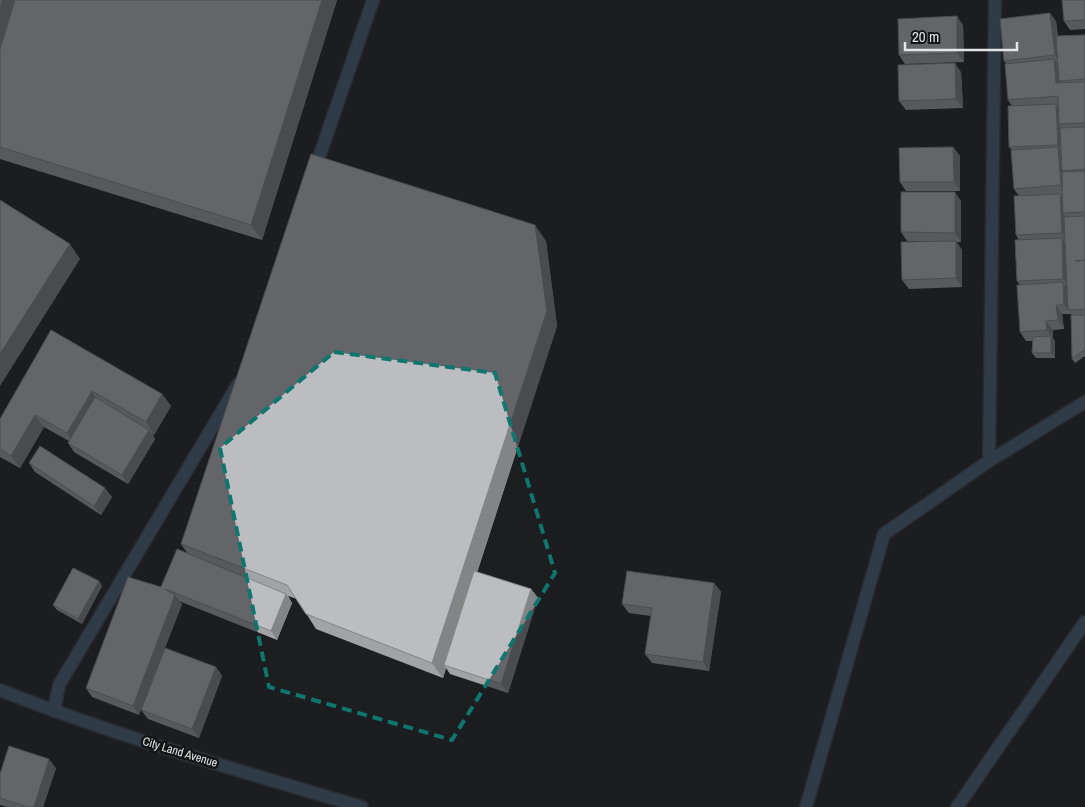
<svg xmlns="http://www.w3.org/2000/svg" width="1085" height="807" viewBox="0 0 1085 807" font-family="'Archivo Narrow',sans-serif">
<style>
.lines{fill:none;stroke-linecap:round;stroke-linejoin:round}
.service-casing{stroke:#383a3c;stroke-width:15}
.minor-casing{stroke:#383a3c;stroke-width:15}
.tertiary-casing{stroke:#383a3c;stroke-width:15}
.service{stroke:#4a5f79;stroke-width:12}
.minor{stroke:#4a5f79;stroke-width:12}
.tertiary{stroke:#4a5f79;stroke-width:12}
.wall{fill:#a1a3a5}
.shaded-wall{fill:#838486}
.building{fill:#bbbdc0;stroke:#838486}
.marked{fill:none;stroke:#0f766e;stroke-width:4;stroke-dasharray:10 6;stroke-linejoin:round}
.labels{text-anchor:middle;stroke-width:5;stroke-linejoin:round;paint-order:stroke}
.street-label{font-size:12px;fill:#e3e5e6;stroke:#131517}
</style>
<rect width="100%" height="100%" fill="#1c1e20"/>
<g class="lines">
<defs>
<path id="service" d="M 314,172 L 373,0
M 54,711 L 59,685 L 238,384"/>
<path id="minor" d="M 989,461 L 1085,402
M 806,807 L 884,534 L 989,461 L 995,0
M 957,807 L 1085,622"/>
<path id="tertiary" d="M 0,690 C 118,737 241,771 362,807"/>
</defs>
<use href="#service" class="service-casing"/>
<use href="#minor" class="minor-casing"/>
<use href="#tertiary" class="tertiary-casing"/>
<use href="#service" class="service"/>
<use href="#minor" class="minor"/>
<use href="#tertiary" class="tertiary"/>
</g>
<path class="wall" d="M 0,0 L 337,0 L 262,240 L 0,159 Z
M 1085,0 L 1085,29 L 1070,30 L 1064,21 Z
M 1056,21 L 1058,36 L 1085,35 L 1085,356 L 1075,363 L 1072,359 L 1072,315 L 1071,314 L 1062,314 L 1064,329 L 1053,330 L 1053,339 L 1055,341 L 1055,358 L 1036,358 L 1032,353 L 1033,341 L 1026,341 L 1020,332 L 1020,285 L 1017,281 L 1019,240 L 1016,235 L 1019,196 L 1014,189 L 1012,150 L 1009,147 L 1012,106 L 1008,100 L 1006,64 L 1004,61 Z
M 963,25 L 964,62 L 905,64 L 899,55 Z
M 961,72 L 963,108 L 906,110 L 899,101 Z
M 953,147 L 960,156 L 960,191 L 906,191 L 900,182 Z
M 961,201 L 961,242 L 956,242 L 962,250 L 962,287 L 909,289 L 902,280 L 939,242 L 907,241 L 901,232 Z
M 546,241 L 557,326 L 477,572 L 531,589 L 538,598 L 508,693 L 450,674 L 446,668 L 443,678 L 316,629 L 297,599 L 288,596 L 292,603 L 277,640 L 179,601 L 182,604 L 139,715 L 92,697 L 86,688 L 161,587 L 188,554 L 181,544 Z
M 51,330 L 162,394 L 171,406 L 154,435 L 152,433 L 155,439 L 128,484 L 74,452 L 68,443 L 69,441 L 44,427 L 20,468 L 0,457 L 0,419 Z
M 29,463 L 112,497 L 101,515 L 35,472 Z
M 99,581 L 102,586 L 82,624 L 57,610 L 53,605 Z
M 714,583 L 721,592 L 709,671 L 652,663 L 645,654 L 651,616 L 629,613 L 622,604 Z
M 216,667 L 222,676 L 199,738 L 148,719 L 141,710 Z
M 56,768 L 43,807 L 7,807 L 0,805 L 0,774 Z"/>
<path class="shaded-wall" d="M 2,0 L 18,0 L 0,56 L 0,7 Z
M 322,0 L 337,0 L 262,240 L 251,225 Z
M 1050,13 L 1056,21 L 1061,64 L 1055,55 Z
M 957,16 L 963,25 L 964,62 L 957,53 Z
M 1054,59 L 1061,68 L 1059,81 L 1062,85 L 1056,83 Z
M 955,63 L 961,72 L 963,108 L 956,99 Z
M 1056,104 L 1062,113 L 1059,124 L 1063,130 L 1064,154 L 1058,145 Z
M 953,147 L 960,156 L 960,191 L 954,182 Z
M 1058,147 L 1064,156 L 1062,171 L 1066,175 L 1067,194 L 1061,185 Z
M 955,192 L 961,201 L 961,242 L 955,233 Z
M 1060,194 L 1066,203 L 1063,213 L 1067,218 L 1068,242 L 1062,233 Z
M 535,225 L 546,241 L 557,326 L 447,666 L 444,665 L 446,668 L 443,678 L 432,663 Z
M 1062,238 L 1068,247 L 1070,288 L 1063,279 Z
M 956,241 L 962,250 L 962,287 L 956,278 Z
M 70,244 L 80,259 L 0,386 L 0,354 Z
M 1063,282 L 1069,291 L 1068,310 L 1064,305 Z
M 1056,305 L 1062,314 L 1064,329 L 1058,320 Z
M 1046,321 L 1053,330 L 1053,339 L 1047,330 Z
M 1051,336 L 1055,341 L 1055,358 L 1051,353 Z
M 92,391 L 100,404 L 76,446 L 67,433 Z
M 162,394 L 171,406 L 154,435 L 146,422 Z
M 35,415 L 44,427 L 20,468 L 11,456 Z
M 149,430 L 155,439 L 128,484 L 122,475 Z
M 105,488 L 112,497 L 101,515 L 94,506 Z
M 99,581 L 102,586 L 82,624 L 78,619 Z
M 714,583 L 721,592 L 709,671 L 703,662 Z
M 531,589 L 538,598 L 508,693 L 501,684 Z
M 286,594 L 292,603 L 277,640 L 271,631 Z
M 175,595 L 182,604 L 139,715 L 133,706 Z
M 216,667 L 222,676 L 199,738 L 192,729 Z
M 49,759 L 56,768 L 43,807 L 34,807 Z"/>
<path class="building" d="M 15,0 L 322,0 L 251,225 L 0,147 L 0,49 Z
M 1062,0 L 1085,0 L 1085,20 L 1064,21 Z
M 1050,13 L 1055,55 L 1004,61 L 1000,19 Z
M 957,16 L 957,53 L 899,55 L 898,19 Z
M 1085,35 L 1085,79 L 1059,81 L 1056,36 Z
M 1054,59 L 1056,83 L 1085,82 L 1085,123 L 1059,124 L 1058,96 L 1008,100 L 1005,64 Z
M 955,63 L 956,99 L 899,101 L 898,65 Z
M 1056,104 L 1058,145 L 1009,147 L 1008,106 Z
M 1085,127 L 1085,169 L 1062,171 L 1060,128 Z
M 953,147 L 954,182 L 900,182 L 899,148 Z
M 1058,147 L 1061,185 L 1014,189 L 1011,150 Z
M 311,154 L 535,225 L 547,311 L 432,663 L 306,614 L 287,585 L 181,544 Z
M 1085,171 L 1085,212 L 1063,213 L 1062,172 Z
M 901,192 L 955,192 L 955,233 L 901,232 Z
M 1060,194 L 1062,233 L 1016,235 L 1014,196 Z
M 0,200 L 70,244 L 0,354 Z
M 1085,216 L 1085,260 L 1075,261 L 1085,260 L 1085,309 L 1068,310 L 1064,217 Z
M 1062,238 L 1063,279 L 1017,281 L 1015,240 Z
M 956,241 L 956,278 L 902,280 L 901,242 Z
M 1063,282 L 1064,305 L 1056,305 L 1058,320 L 1046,321 L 1047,330 L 1020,332 L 1017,285 Z
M 1071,315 L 1085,315 L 1085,349 L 1072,359 Z
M 51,330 L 162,394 L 146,422 L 92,391 L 67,433 L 35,415 L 11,456 L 0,449 L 0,419 Z
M 1051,336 L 1051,353 L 1032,353 L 1033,337 Z
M 95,397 L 149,430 L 122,475 L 68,443 Z
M 40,446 L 105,488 L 94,506 L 29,463 Z
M 177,549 L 286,594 L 271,631 L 165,589 L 175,595 L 133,706 L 86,688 L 128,577 L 161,587 Z
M 73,568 L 99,581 L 78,619 L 53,605 Z
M 474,571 L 531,589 L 501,684 L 444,665 Z
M 627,571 L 714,583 L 703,662 L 645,654 L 652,608 L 622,604 Z
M 165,648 L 216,667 L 192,729 L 141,710 Z
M 9,746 L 49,759 L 34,807 L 28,807 L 0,798 L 0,774 Z"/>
<path d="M0 0H1085V807H0ZM 334,352 L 495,373 L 555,573 L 452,740 L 269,687 L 220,448 Z" fill="#1c1e20" fill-opacity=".55" fill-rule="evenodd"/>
<path class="marked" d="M 334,352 L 495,373 L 555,573 L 452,740 L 269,687 L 220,448 Z"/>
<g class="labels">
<g class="street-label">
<text transform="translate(180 752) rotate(17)" y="4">City Land Avenue</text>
</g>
</g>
<path d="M905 42v8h112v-8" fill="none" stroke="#e3e5e6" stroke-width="2.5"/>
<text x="912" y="42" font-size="15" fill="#e3e5e6" stroke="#131517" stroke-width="4" paint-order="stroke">20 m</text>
</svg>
